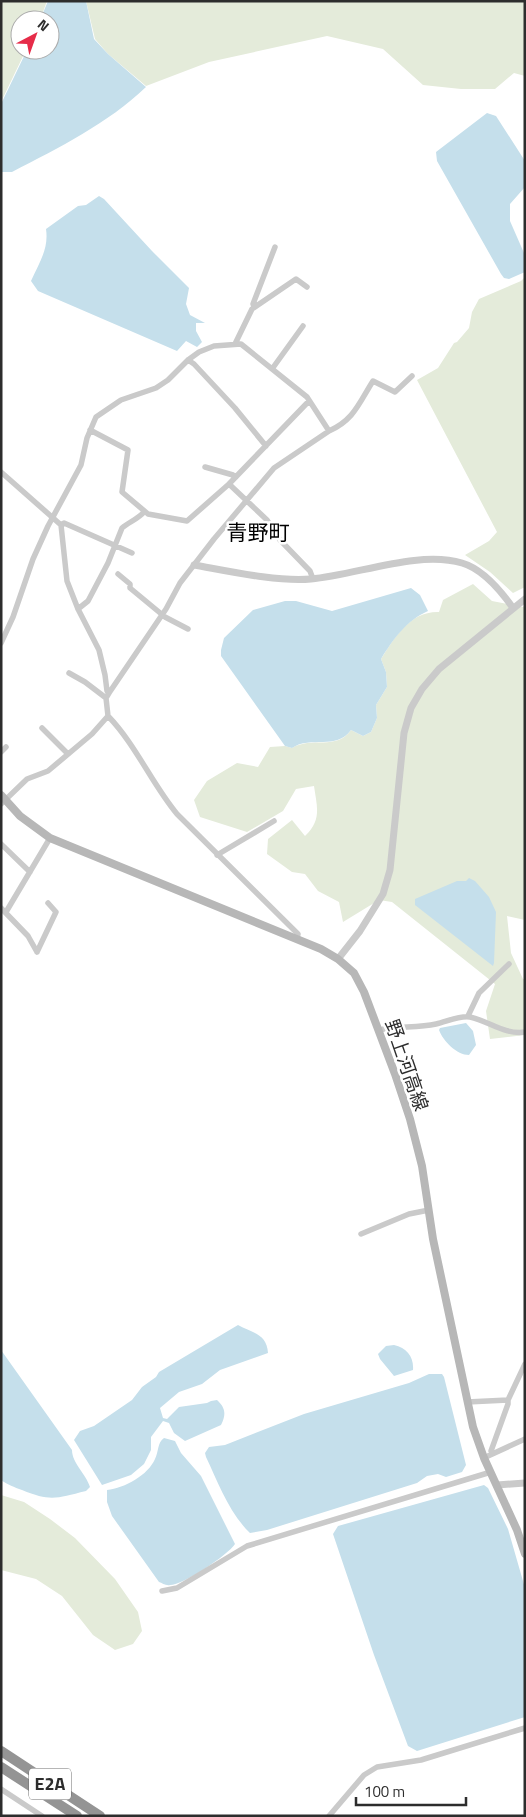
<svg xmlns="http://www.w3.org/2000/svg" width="526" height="1817" viewBox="0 0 526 1817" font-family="'Titillium Web','Noto Sans JP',sans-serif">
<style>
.green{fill:#e4ebda}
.water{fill:#c5dfeb}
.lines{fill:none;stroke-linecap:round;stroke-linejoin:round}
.minor{stroke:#cacaca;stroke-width:5.5}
.tertiary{stroke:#cacaca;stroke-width:7}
.secondary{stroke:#b7b7b7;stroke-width:8}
.motorway{stroke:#949494;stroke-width:10}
.labels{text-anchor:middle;stroke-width:5;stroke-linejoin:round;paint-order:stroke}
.shield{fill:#fff;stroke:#6c6c6c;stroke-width:1}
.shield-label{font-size:18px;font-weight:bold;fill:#2d2d2d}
.street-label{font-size:19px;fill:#2d2d2d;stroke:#fff}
.quarter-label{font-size:21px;fill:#000;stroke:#fff}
</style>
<rect width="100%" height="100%" fill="#fff"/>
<path class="green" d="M 1,1 L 47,1 L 40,20 L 20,20 L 20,50 L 26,50 L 1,102 Z
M 86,1 L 525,1 L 525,76 L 514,73 L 495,89 L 461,89 L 423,85 L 383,49 L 327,36 L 209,62 L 146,86 L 108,54 L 95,39 Z
M 525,277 L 525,587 L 513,593 L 490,572 L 465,555 L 489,541 L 497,532 L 417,380 L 438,368 L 454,343 L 457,342 L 469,328 L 472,312 L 479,299 L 521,281 Z
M 473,584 L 492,601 L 523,607 L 525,606 L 525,920 L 507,916 L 511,953 L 523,979 L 525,979 L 525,1035 L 490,1039 L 486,1011 L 495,984 L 392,902 L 379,900 L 343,922 L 339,902 L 318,891 L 305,874 L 292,872 L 267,854 L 268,839 L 292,820 L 305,836 C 322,820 317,807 314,786 L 296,789 L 283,811 L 247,832 L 200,817 L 194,800 L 207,781 L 237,763 L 258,767 L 270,747 L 285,746 L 292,748 C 311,736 337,751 351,730 L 363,736 L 371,732 L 377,718 L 376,705 L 387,687 L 386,672 L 381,659 C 395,637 410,611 439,612 L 443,600 Z
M 1,1495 L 24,1502 L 50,1519 L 75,1538 L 115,1579 L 138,1612 L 142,1631 L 133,1644 L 115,1650 L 93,1635 L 62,1596 L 36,1579 L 1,1570 Z"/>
<path class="water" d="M 48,1 L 86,1 L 94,39 L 108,54 L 146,87 C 107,124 60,147 12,172 L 1,172 L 1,104 L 27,50 L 50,50 L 50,20 L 40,20 Z
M 487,113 L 496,116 L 525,161 L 525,187 L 510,204 L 510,221 L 524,253 L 525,272 L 509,279 L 504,278 L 501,274 L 437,161 L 436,152 Z
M 99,196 L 104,199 L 152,251 L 189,288 L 186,304 L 190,315 L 205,323 L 196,323 L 196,331 L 202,342 L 197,347 L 186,341 L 177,351 L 38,291 L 31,281 C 39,263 49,249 46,229 L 78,206 L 86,205 Z
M 411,588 L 420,595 L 428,611 C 406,621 394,638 381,659 L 386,672 L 387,687 L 376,705 L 377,718 L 371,732 L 363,736 L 351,730 C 336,751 311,735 292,748 L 285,746 L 221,656 L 221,650 L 224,638 L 253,610 L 285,601 L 296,601 L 332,611 Z
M 469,878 L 475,881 L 489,897 L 496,912 L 494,963 L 493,966 L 415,905 L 415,899 L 457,881 L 466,881 Z
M 466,1023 L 473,1031 L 476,1045 L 469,1055 C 457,1055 443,1041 439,1030 L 440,1028 Z
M 238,1325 C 253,1333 267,1334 268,1353 L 220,1370 L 202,1384 L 179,1392 L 160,1408 L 163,1418 L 167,1419 L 179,1407 L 207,1403 L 211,1401 L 217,1400 C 226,1408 226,1415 221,1425 L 185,1441 L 174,1433 L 169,1423 L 163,1421 L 151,1437 L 151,1450 L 144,1464 L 131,1475 L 102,1485 L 74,1440 L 80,1431 L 94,1426 L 132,1400 L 142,1387 L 156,1377 L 159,1372 Z
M 394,1345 C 407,1348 414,1357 413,1370 L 394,1376 L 380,1359 L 378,1354 L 386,1346 Z
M 1,1350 L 72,1450 C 72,1463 86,1474 90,1487 L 86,1491 C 57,1498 51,1502 22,1490 C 14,1487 8,1485 1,1480 Z
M 429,1374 L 442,1374 L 444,1377 L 466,1465 L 462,1472 L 446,1477 L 438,1474 L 427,1476 L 417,1483 L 267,1530 L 250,1533 C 229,1513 218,1482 206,1457 L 205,1453 L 209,1447 L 225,1445 L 304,1414 L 409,1383 Z
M 164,1438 L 175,1441 L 181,1453 L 201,1476 L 235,1544 C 228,1555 183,1585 170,1585 C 166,1586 162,1583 159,1582 L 112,1516 L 107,1502 L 107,1490 C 125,1488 148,1475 155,1459 C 159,1451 157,1443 164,1438 Z
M 484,1485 L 488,1488 L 508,1529 L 525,1588 L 525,1717 L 417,1751 L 408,1746 L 374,1655 L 333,1534 L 338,1526 Z"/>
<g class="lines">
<path class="minor" d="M 254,307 L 253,304 L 275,247
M 235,344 L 252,309 L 296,279 L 307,287
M 188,360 L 194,364 L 235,408 L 266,446
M 272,369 L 303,326
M 90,430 L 128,450 L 122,492 L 148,514 L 187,521 L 229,484 L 309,401
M 329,431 C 354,420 359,403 373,381 L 395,392 L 412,376
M 205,467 L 233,475 L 236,477
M 1,472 L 61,525 L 67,581 L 78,609 L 99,650 L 105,675 L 107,691 L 109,693
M 229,484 L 267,520 L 280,540 L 310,571 L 313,579
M 61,525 L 64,523 L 132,553
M 118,574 L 130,584 L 130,588 L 165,617 L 188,629
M 78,609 L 88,601 L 108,563 L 122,528 C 129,522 138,519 144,512
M 1,643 L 13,617 L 33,559 L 48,526 L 81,465 L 87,438 L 96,417 L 121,400 L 156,388 L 168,380 L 188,360 L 199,352 L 214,346 L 241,344 L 307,397 L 329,431 L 274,468 L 214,539 L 180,583 L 166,609 L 109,693 L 106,698 L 108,716 L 92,734 L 48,771 L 27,779 L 1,804
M 69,673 L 85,682 L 106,698
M 108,716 C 136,745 152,784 177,814 L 298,934 L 297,939
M 42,728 L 68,754
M 1,752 L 6,747
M 1,844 L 30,872
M 217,855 L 274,821
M 1,908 L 28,936 L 37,952
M 6,912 L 50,838
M 37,952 L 56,912 L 48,903
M 468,1016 L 479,993 L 509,964
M 379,1030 C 397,1026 417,1028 436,1024 C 446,1022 460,1015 470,1017 C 489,1021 504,1035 525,1032
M 361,1234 L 409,1214 L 429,1210
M 467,1402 L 508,1400 L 525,1364
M 492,1454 L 491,1451 L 508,1404 L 508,1400
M 488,1456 L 525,1439
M 162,1591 L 177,1588 L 247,1546 L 491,1472
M 1,1789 L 42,1816
M 329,1816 L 364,1775 L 377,1767 L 421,1760 L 525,1728"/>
<path class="tertiary" d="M 194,565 C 228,571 277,582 311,579 C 357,575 418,550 462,563 C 483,569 501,591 513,608
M 338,959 L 360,931 L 383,894 L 390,870 L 404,733 L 411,708 L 422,689 L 439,669 L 525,599
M 497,1485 L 525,1483"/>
<path class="secondary" d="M 1,795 L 20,816 L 50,838 L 321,949 L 338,959 L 354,973 L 364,992 L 395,1074 L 410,1119 L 422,1166 L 433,1239 L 473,1427 L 484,1458 L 517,1530 L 525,1554"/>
<path class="motorway" d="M 1,1751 L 100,1816
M 1,1767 L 77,1816"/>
</g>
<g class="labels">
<rect class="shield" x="29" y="1768.5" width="42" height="31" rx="4"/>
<g class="shield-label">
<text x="50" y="1790">E2A</text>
</g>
<g class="street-label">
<text transform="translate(407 1065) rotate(71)" y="7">野上河高線</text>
</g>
<g class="quarter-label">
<text x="258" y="540">青野町</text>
</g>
</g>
<rect width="526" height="1817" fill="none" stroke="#2d2d2d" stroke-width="5"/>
<g transform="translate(35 35) rotate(41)"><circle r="24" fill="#ffffff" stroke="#ababab"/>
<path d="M0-4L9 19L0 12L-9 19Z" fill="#e62c49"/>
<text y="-8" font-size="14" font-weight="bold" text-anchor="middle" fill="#2d2d2d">N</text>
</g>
<path d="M356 1797v8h110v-8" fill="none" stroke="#2d2d2d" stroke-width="2.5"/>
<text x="364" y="1797" font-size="15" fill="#2d2d2d" stroke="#ffffff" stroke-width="4" paint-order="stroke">100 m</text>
</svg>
